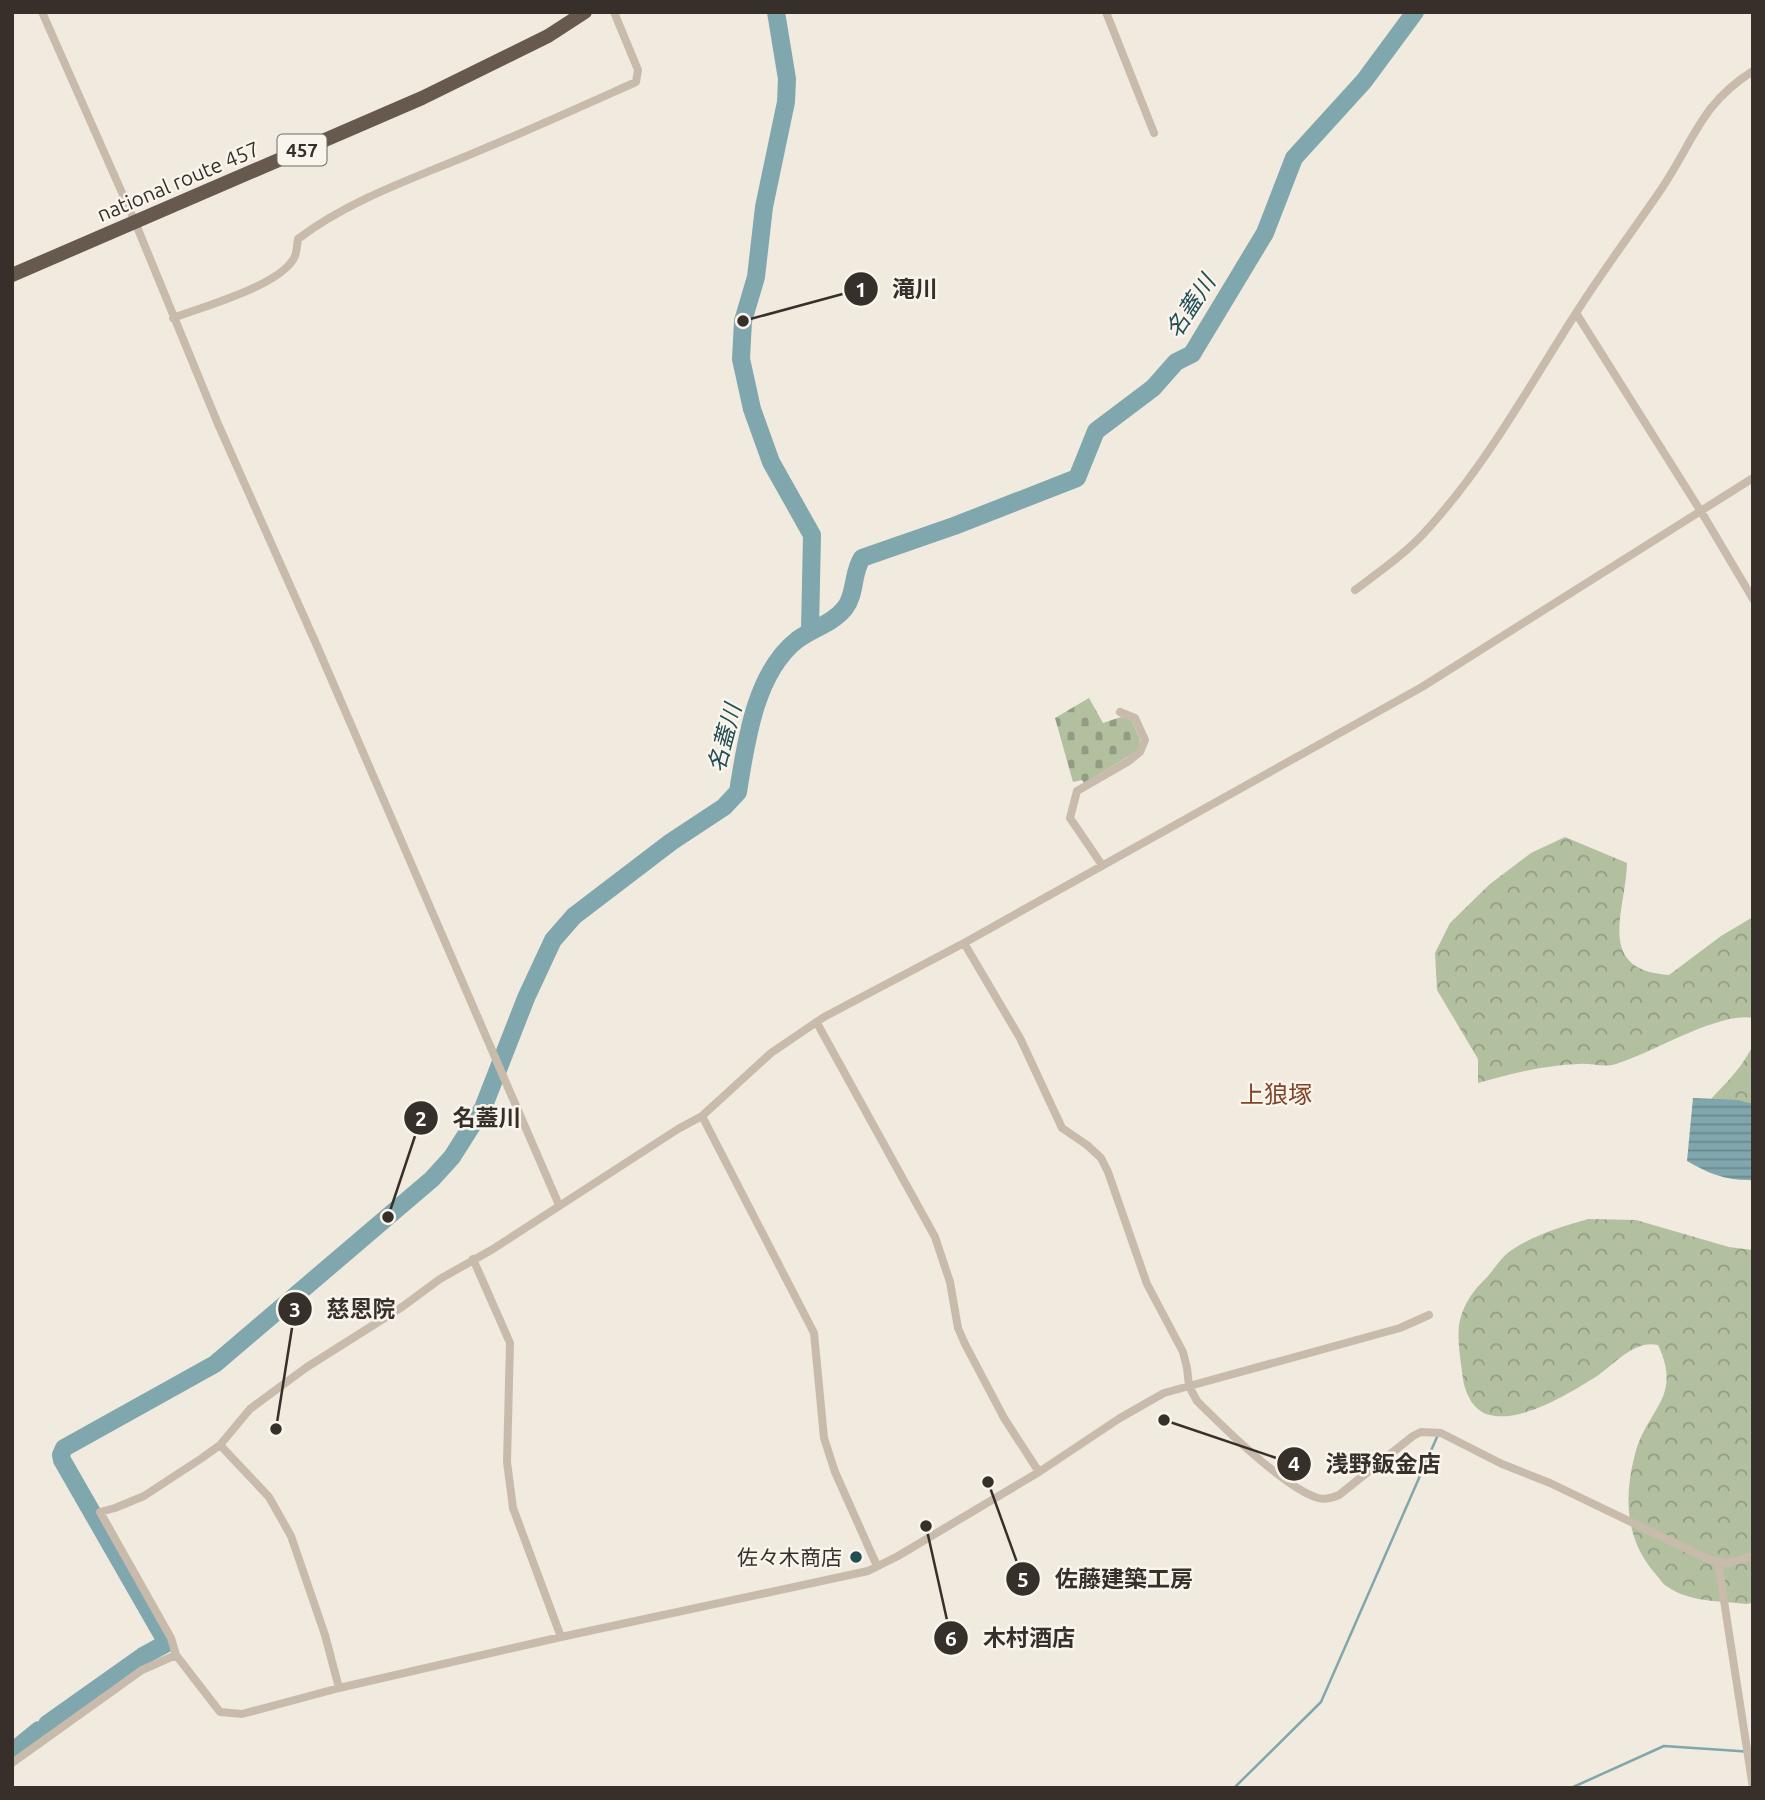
<svg xmlns="http://www.w3.org/2000/svg" width="1765" height="1800" viewBox="0 0 1765 1800" font-family="Ubuntu,'Noto Sans JP',sans-serif">
<defs>
<pattern id="forest-crowns" width="20" height="18" patternUnits="userSpaceOnUse" patternTransform="scale(1.75)"><rect width="20" height="18" fill="#b3c0a0"/><path d="M2 6a3 3 0 1 1 6 0M12 15a3 3 0 1 1 6 0" fill="none" stroke="#929c83"/></pattern>
<pattern id="cemetery-stones" width="16" height="16" patternUnits="userSpaceOnUse" patternTransform="scale(1.75)"><rect width="16" height="16" fill="#b3c0a0"/><path d="M2 7V4a2 2 0 0 1 4 0v3zM10 15v-3a2 2 0 0 1 4 0v3z" fill="#929c83"/></pattern>
<pattern id="water-rules" width="6" height="5" patternUnits="userSpaceOnUse" patternTransform="scale(1.75)"><rect width="6" height="5" fill="#80a7ad"/><path d="M0 2.5h6" fill="none" stroke="#6a888d"/></pattern>
</defs>
<rect width="100%" height="100%" fill="#f1eadf"/>
<path fill="url(#forest-crowns)" d="M1565,837L1627,863C1626,911 1594,970 1669,975L1721,936L1753,917V1018C1720,1011 1652,1053 1616,1064C1604,1068 1591,1063 1579,1064C1544,1065 1511,1074 1478,1083V1059L1437,990L1435,953L1450,923L1490,884L1531,853Z
M1753,1046V1181L1727,1174L1691,1148C1687,1116 1715,1097 1734,1074C1741,1066 1747,1056 1753,1046Z
M1588,1219L1636,1220L1729,1247L1753,1250V1603L1746,1604C1721,1601 1689,1602 1668,1587C1662,1584 1658,1576 1653,1571C1625,1537 1624,1496 1635,1454C1647,1408 1683,1398 1658,1345C1634,1339 1613,1366 1594,1378C1568,1394 1521,1423 1490,1415C1474,1412 1465,1393 1463,1379C1461,1361 1456,1337 1460,1320C1465,1301 1474,1290 1488,1276C1495,1268 1501,1258 1509,1252C1530,1236 1564,1226 1588,1219Z"/>
<path fill="url(#cemetery-stones)" d="M1089,698L1103,723L1121,717L1131,719L1140,739L1139,750L1084,783L1082,780L1073,782L1055,718Z"/>
<path fill="url(#water-rules)" d="M1693,1098L1738,1100L1753,1104V1180C1727,1181 1709,1174 1687,1161Z"/>
<g fill="none" stroke-linecap="round" stroke-linejoin="round">
<path stroke="#80a7ad" stroke-width="2.5" d="M1234,1788L1321,1702L1437,1437
M1571,1788L1664,1746L1753,1752"/>
<path stroke="#80a7ad" stroke-width="18" d="M776,12L787,79L786,102L764,207L756,277L743,321L741,359L752,409L771,462L812,535L810,630
M47,1724L143,1656L167,1643L62,1460L61,1455L64,1448L215,1364L432,1179L452,1157L483,1108L526,998L553,940L574,916L671,842L724,807L738,792C746,742 755,673 797,640C813,628 832,624 845,608C856,594 852,573 862,558L954,526L1077,478L1096,431L1153,388L1176,362L1192,354L1265,233L1294,158L1364,81L1415,12
M12,1752L39,1730"/>
<path stroke="#c9bbac" stroke-width="8" d="M42,12L135,222L218,424L317,646L559,1205
M1106,12L1154,133
M1576,313L1705,518L1753,599
M173,318C202,307 283,285 295,256C297,251 297,244 298,239C348,201 411,179 469,155C525,132 580,107 636,82L638,70L614,12
M1355,590C1379,572 1405,554 1425,532C1485,467 1528,388 1576,313C1602,272 1632,232 1660,191C1693,143 1700,104 1753,71
M1102,865L1070,818L1077,791L1129,761L1140,752L1145,740L1135,718L1120,712
M964,943L1020,1038L1062,1128L1087,1145L1101,1158L1108,1172L1147,1284L1183,1352L1187,1368L1189,1386L1197,1401C1222,1426 1286,1489 1318,1498C1325,1500 1332,1498 1339,1495L1413,1436L1421,1432L1441,1433L1502,1464L1550,1483L1710,1560L1728,1563L1753,1556
M817,1023L935,1237L950,1282L958,1328L965,1344L1004,1418L1039,1472
M702,1116L814,1333L824,1438L835,1472L877,1566
M473,1259L510,1343L507,1462L513,1508L561,1637
M1429,1315L1400,1328L1164,1393L1120,1418L1039,1472L898,1556L868,1571L561,1637L339,1688L242,1714L220,1712L176,1655L171,1638L100,1512L115,1508L144,1496L202,1458L220,1445L250,1409L307,1367L402,1307L440,1279L493,1249L678,1129L702,1116L771,1053L824,1017L964,943L1422,687L1753,478
M220,1445L269,1497L291,1536L325,1635L339,1688
M1718,1562L1753,1788
M12,1763L142,1670L176,1655"/>
<path stroke="#68594f" stroke-width="14" d="M12,275L422,98L548,36L585,12"/>
</g>
<circle fill="#224f56" stroke="#f9f4ec" stroke-width="2.5" cx="856" cy="1557" r="7"/>
<g text-anchor="middle" dominant-baseline="central" stroke-width="5" stroke-linejoin="round" paint-order="stroke">
<rect fill="#f9f4ec" stroke="#716a64" stroke-width="2" x="277.5" y="134.5" width="49" height="31" rx="5"/>
<g font-size="19" font-weight="bold" fill="#372f2a">
<text x="302" y="150">457</text>
</g>
<g font-size="21" fill="#372f2a" stroke="#f9f4ec">
<text transform="translate(178 181) rotate(-23)">national route 457</text>
</g>
<g font-size="21" fill="#372f2a" stroke="#f9f4ec" text-anchor="end">
<text x="842" y="1557">佐々木商店</text>
</g>
<g font-size="23" font-style="italic" fill="#224f56" stroke="#f9f4ec">
<text transform="translate(1190 306) rotate(-57)">名蓋川</text>
<text transform="translate(724 738) rotate(-75)">名蓋川</text>
</g>
<g font-size="24" fill="#814528" stroke="#f9f4ec">
<text x="1276" y="1094">上狼塚</text>
</g>
</g>
<path fill="none" stroke="#372f2a" stroke-width="2.5" d="M743 321L861 289M388 1217L421 1118M276 1429L295 1309M1164 1420L1294 1464M988 1482L1023 1579M926 1526L951 1638"/>
<g fill="#372f2a" stroke="#f9f4ec" stroke-width="2.5">
<circle cx="743" cy="321" r="7"/>
<circle cx="388" cy="1217" r="7"/>
<circle cx="276" cy="1429" r="7"/>
<circle cx="1164" cy="1420" r="7"/>
<circle cx="988" cy="1482" r="7"/>
<circle cx="926" cy="1526" r="7"/>
<circle cx="861" cy="289" r="18"/>
<circle cx="421" cy="1118" r="18"/>
<circle cx="295" cy="1309" r="18"/>
<circle cx="1294" cy="1464" r="18"/>
<circle cx="1023" cy="1579" r="18"/>
<circle cx="951" cy="1638" r="18"/>
</g>
<g font-size="21" text-anchor="middle" font-weight="bold" fill="#fff">
<text x="861" y="297">1</text>
<text x="421" y="1126">2</text>
<text x="295" y="1317">3</text>
<text x="1294" y="1471">4</text>
<text x="1023" y="1587">5</text>
<text x="951" y="1646">6</text>
</g>
<g font-size="23" text-anchor="middle" font-weight="bold" fill="#372f2a" stroke="#f9f4ec" stroke-width="5" stroke-linejoin="round" paint-order="stroke">
<text x="915" y="297">滝川</text>
<text x="487" y="1126">名蓋川</text>
<text x="361" y="1317">慈恩院</text>
<text x="1383" y="1472">浅野鈑金店</text>
<text x="1124" y="1587">佐藤建築工房</text>
<text x="1029" y="1646">木村酒店</text>
</g>
<rect width="1765" height="1800" fill="none" stroke="#372f2a" stroke-width="28"/>
</svg>
